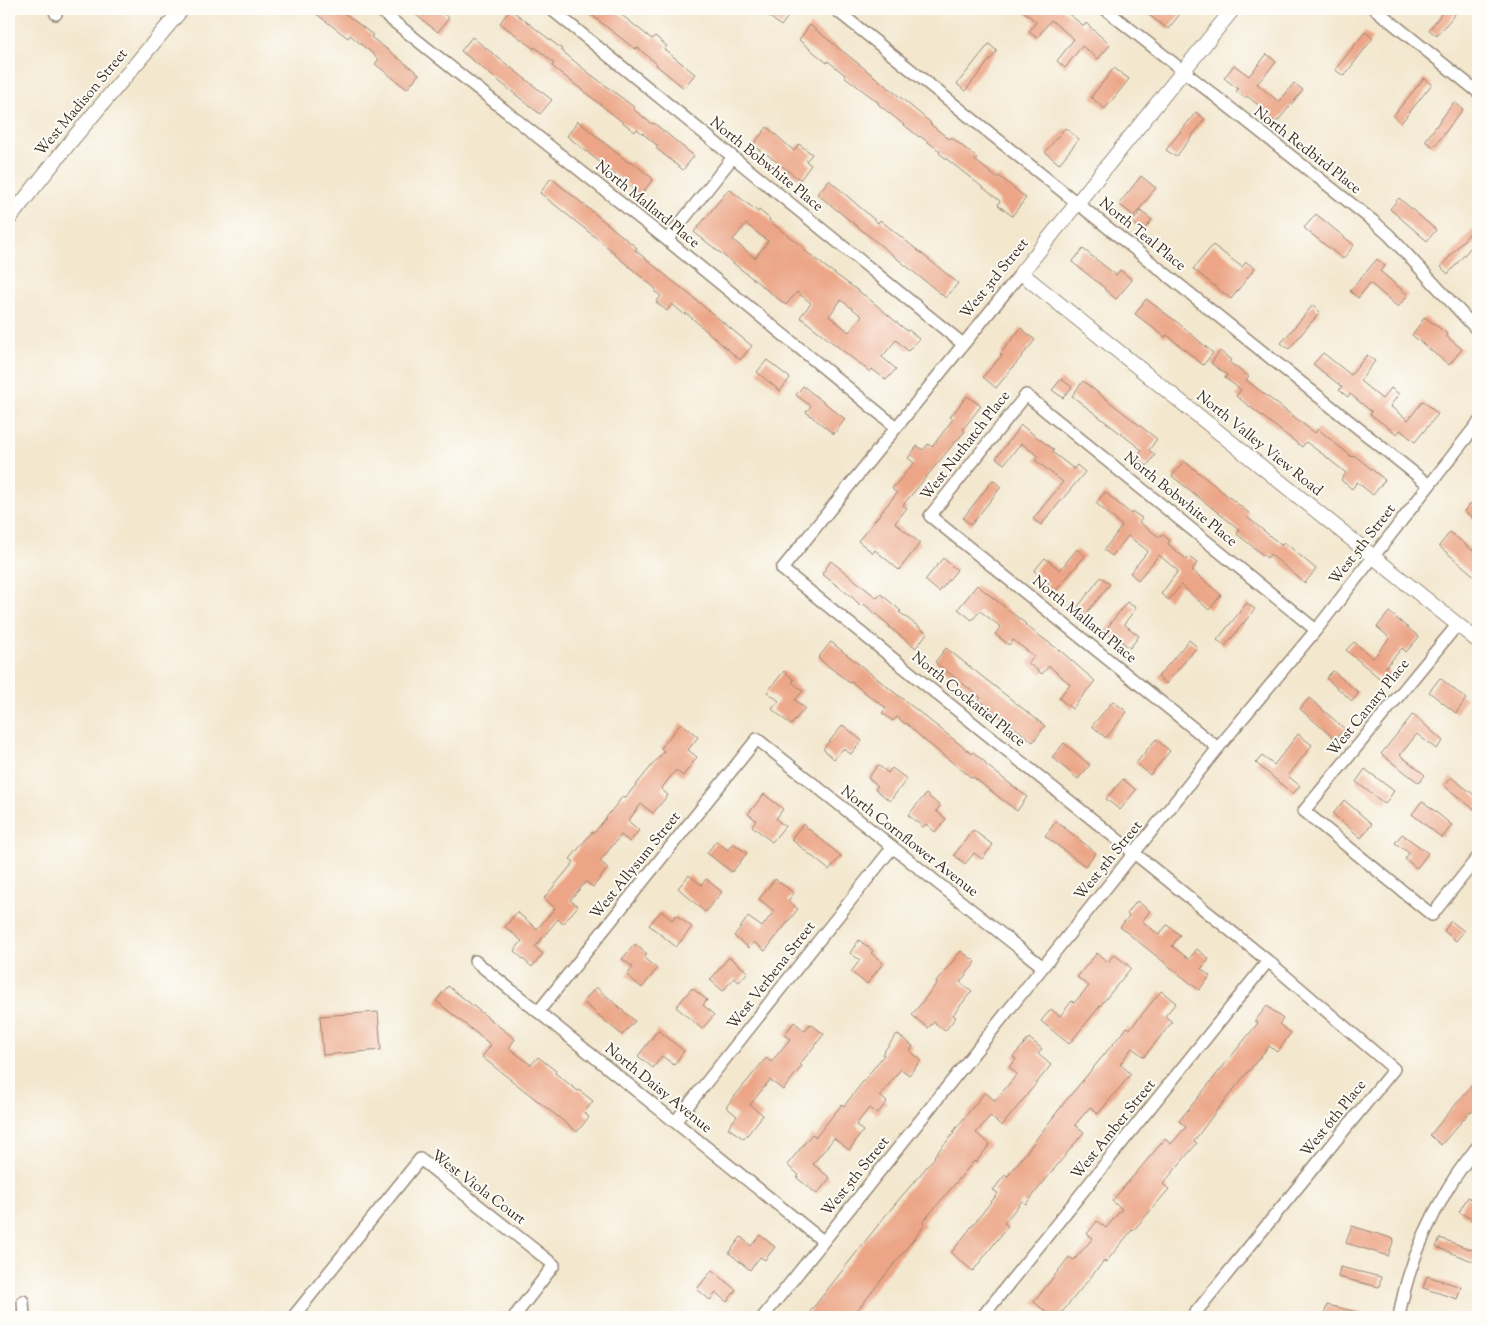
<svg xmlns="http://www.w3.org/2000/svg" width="1487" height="1326" viewBox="0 0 1487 1326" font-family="'Sorts Mill Goudy',serif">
<rect width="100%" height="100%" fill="#fdfcf7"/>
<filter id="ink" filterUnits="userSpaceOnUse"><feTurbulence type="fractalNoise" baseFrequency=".02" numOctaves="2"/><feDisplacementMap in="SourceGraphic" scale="10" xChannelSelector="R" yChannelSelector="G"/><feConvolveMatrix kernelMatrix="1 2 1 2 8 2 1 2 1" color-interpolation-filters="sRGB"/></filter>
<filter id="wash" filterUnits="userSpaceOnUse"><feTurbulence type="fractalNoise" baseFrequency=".0096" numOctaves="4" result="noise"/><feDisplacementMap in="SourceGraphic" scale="20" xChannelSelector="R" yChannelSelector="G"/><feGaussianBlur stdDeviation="1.12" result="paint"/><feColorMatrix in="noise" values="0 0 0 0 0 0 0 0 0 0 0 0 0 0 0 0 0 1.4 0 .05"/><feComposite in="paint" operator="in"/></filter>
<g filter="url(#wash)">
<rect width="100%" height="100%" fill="#f3e7ce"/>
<g id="blocks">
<path fill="#eca586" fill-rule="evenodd" d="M310,9H339L373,35L371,37L419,74L407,89L375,64L379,59L350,35L348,38Z
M408,9H437L449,18L438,32Z
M510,9L562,49L561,50L585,70L634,107L633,109L652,124L654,123L694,156L683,170L656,148L658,146L637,129L635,132L552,66L554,63L535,47L534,49L500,23Z
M584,9H614L652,39L655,36L667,46L664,49L695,74L684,88L656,65L657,64L637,47L635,49Z
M760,9H794L781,26Z
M1021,9H1062L1084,26L1086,23L1110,45L1098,59L1082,46L1065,68L1057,61L1074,39L1051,20L1037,38L1029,32L1036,22Z
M1141,9H1184L1168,29Z
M1445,9H1459L1437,36L1429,30Z
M810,25L905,101L931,123L930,124L949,139L951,137L977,158L975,160L997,178L999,176L1026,198L1012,216L998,205L1000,201L939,153L940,151L920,136L919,137L878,104L879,103L844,76L845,75L828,61L827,63L799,40Z
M1365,32L1373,38L1344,76L1335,70Z
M472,37L552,100L540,114L461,51Z
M989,44L997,51L965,91L957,84Z
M1267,54L1276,62L1257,84L1279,102L1294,83L1303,90L1276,123L1268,116L1270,114L1247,96L1245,98L1236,91L1238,89L1224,78L1234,65L1249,76Z
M1114,68L1129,79L1105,109L1091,97Z
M1424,78L1432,84L1401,123L1393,116Z
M1454,102L1463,109L1434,147L1425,141Z
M1196,112L1205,119L1176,157L1166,150Z
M578,121L629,163L631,161L653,179L641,195L567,136Z
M767,127L794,151L799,144L812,154L806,161L811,165L800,180L764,152L763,153L753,145Z
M1065,128L1079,139L1059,164L1045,152Z
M1141,176L1156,188L1134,216L1119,204Z
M551,178L637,248L635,250L752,346L740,360L686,313L685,315L672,304L667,311L656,302L661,296L654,291L656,289L614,254L615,253L540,193Z
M829,180L878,223L880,220L958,283L946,298L817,194Z
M729,189L758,212L759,210L770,219L769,221L804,248L803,249L823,265L868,298L907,331L909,330L919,339L908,351L896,340L882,357L896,369L886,380L872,369L870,372L800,317L811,303L797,292L786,305L694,232ZM746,224L768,241L755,258L733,240ZM841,300L862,316L849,332L829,316Z
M1399,198L1436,230L1427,241L1390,209Z
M1141,211L1152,220L1143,231L1132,222Z
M1316,214L1354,245L1343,259L1304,228Z
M1478,223V239L1448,274L1441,267Z
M1213,245L1242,267L1246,262L1255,268L1231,299L1193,269Z
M1083,249L1116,275L1120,270L1132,280L1116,299L1104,289L1105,288L1072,262Z
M1377,259L1385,266L1380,271L1408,295L1398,307L1370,283L1358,298L1350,291Z
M1146,299L1177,322L1213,353L1203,365L1167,335L1165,337L1135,314Z
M1313,305L1320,312L1289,349L1281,343Z
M1425,317L1447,334L1446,336L1462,349L1449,365L1412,335Z
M1021,328L1035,340L996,388L983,377L1002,355L1000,354Z
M1220,351L1231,360L1229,362L1249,377L1246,380L1315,433L1318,429L1352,457L1354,455L1385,480L1373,495L1357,482L1352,489L1341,480L1346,473L1325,456L1306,442L1302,447L1236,396L1241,390L1225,378L1227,375L1211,363Z
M1323,353L1351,375L1367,355L1375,361L1360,381L1382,399L1391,388L1399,394L1390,406L1408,420L1423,401L1438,414L1415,442L1400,430L1397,434L1370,414L1372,412L1350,394L1348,397L1339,390L1342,387L1313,364Z
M767,360L790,378L780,391L757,372Z
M1061,379L1072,387L1063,398L1052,390Z
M1083,381L1157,439L1149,450L1155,455L1147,466L1136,457L1142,450L1072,396Z
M803,386L845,419L834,434L806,412L811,406L796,395Z
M967,396L981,406L963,429L965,431L956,442H955L903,505L907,508L895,523L920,543L899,570L875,550L873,553L858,541L897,493L892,489L914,463L908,458L917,446L923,450L928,444L932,447L953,419L950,417Z
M1021,425L1054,450L1052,452L1074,469L1077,465L1085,472L1041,525L1033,519L1063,482L1035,460L1038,456L1021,443L1004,464L996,458Z
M1184,461L1249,513L1246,516L1281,545L1284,542L1316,569L1305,583L1270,554L1267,558L1237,534L1240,530L1172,476Z
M993,480L1001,487L971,525L963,518Z
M1105,492L1131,514L1133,512L1142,518L1139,522L1159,537L1162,534L1170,541L1168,544L1187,560L1189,557L1197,563L1192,570L1221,595L1209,610L1181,585L1169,600L1161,594L1178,571L1159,555L1138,580L1130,573L1148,551L1128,536L1112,556L1104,550L1122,526L1096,503Z
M1471,503L1478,509V522L1464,511Z
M1450,532L1478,555V579L1439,546Z
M1077,549L1085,556L1054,593L1046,586L1049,583L1034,571L1045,558L1060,570Z
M943,558L957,570L939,592L925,580Z
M831,561L877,598L881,594L901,611L899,612L927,633L916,648L889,627L890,626L864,604L862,607L852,597L822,574Z
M1101,577L1110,584L1085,615L1076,609Z
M977,585L1026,624L1025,625L1063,653L1095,681L1072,709L1059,698L1070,684L1049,666L1042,674L1028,663L1034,656L1013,640L1009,645L995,634L1001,627L980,611L972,620L958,609Z
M1127,602L1136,608L1124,624L1139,636L1130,648L1114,636L1112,638L1104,632Z
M1247,603L1255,609L1225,646L1217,640Z
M1389,612L1419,637L1406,652L1402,648L1385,668L1391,674L1384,682L1346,650L1354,642L1373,658L1390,638L1377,627Z
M1189,640L1197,647L1166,684L1158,677Z
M831,642L972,754L973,752L986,763L985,764L1027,797L1017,811L973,777L972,778L924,740L906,723L905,724L897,717L893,721L882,713L886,708L851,682L850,683L818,658Z
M946,648L1045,726L1033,742L979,700L981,698L935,662Z
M784,671L794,680L792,682L803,691L795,700L805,708L791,725L772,709L779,701L767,692Z
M1333,671L1359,693L1352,701L1326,678Z
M1440,678L1466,699L1456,713L1429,692Z
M1309,698L1345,729L1335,739L1300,709Z
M1113,701L1127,712L1106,738L1092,726Z
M1413,714L1443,741L1436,749L1417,734L1400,755L1425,775L1419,783L1381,754Z
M681,723L698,737L688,750L697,757L683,776L676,770L661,789L668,795L653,813L641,804L628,821L639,830L630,842L621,835L600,861L608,868L593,887L586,882L570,900L578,906L563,924L558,919L535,947L543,954L532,967L514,951L522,941L505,927L517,912L537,929L555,908L544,898L574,862L570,859L592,832L594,833L623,796L625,798L664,751L661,748Z
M843,725L862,741L851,754L843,749L834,759L823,749Z
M1298,734L1312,745L1288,776L1300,786L1293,794L1256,763L1262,756L1274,765Z
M1156,739L1170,751L1150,775L1136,763Z
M1064,743L1090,765L1078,779L1052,757Z
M878,765L888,773L892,768L907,779L890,801L875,789L878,786L868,778Z
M1365,769L1394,791L1385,804L1356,782Z
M1451,777L1478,798V812L1444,786Z
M1123,779L1136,790L1120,810L1106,799Z
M764,794L783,809L776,819L785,826L772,842L752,826L756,820L748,814Z
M926,794L940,806L936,811L946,819L935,832L926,824L923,827L908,815Z
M1344,800L1372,824L1361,838L1333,814Z
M1422,801L1452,825L1442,838L1412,814Z
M1056,821L1096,853L1085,866L1045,836Z
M803,824L841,856L829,870L791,839Z
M973,830L993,845L982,859L974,853L965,864L954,855Z
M1402,834L1428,853L1417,868L1405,859L1409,853L1395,843Z
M716,841L728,850L733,843L747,853L732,872L707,853Z
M689,875L701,885L706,879L722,892L705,912L678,888Z
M775,879L794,893L788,901L798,909L765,951L754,942L749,948L734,936L748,917L762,927L774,911L759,899Z
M1137,901L1150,911L1142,921L1159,935L1167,925L1180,935L1172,946L1189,959L1197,949L1209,959L1201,969L1210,976L1199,990L1120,927L1129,916L1127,914Z
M661,911L672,920L676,915L692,927L676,947L649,925Z
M1451,921L1464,931L1456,941L1444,931Z
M859,940L873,951L871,953L883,963L867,984L851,972L860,960L850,953Z
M635,944L647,954L644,958L657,969L642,988L627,975L633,967L622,959Z
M961,951L976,962L960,982L972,991L953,1015L956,1017L945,1031L934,1022L928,1028L912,1015L937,983L936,982Z
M1097,953L1108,962L1114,954L1131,968L1069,1044L1041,1021L1051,1009L1060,1016L1072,1001L1074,1003L1089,986L1077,977Z
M729,957L748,972L739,982L734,978L723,991L710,980Z
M448,986L515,1039L509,1048L531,1065L538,1057L556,1071L555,1073L578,1091L579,1090L593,1101L584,1113L589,1117L577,1132L482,1057L491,1045L436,1001Z
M596,987L635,1021L622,1035L583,1002Z
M692,988L707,1000L703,1005L714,1015L702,1029L676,1007Z
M1161,991L1176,1003L1165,1016L1172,1022L1144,1057L1132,1048L1120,1064L1131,1074L1098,1114L1090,1107L1075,1125L1084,1132L1026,1204L1022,1201L1004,1223L1008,1226L973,1271L951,1253L998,1193L993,1190L1005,1175L1008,1176L1064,1103L1127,1027L1130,1029Z
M1267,1006L1283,1019L1279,1024L1291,1033L1277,1052L1269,1046L1217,1110L1194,1141L1197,1143L1163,1184L1169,1189L1133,1231L1132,1230L1106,1262L1104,1261L1058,1317H1052L1034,1302L1069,1257L1074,1260L1093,1238L1087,1234L1097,1221L1106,1228L1122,1209L1112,1201L1165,1139L1171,1144L1186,1127L1179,1121L1258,1023L1255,1021Z
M378,1012L381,1050L323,1055L320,1016Z
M794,1022L805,1031L810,1024L824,1034L800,1064L802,1066L783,1090L770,1080L750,1105L763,1115L744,1139L728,1128L737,1116L726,1107L766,1058L771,1062L790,1039L784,1035Z
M658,1030L684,1051L674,1065L662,1056L653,1068L638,1056Z
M897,1034L913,1046L910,1051L921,1060L909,1075L901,1069L880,1096L887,1102L877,1114L869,1108L856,1125L863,1131L849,1150L834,1138L813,1164L830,1178L817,1194L797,1178L799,1175L787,1165L812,1134L816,1137L842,1104L844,1106L884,1055L882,1054Z
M1029,1038L1042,1049L1038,1054L1051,1065L1002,1126L990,1116L976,1133L990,1144L976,1162L974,1161L923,1222L925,1225L856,1312L854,1310L849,1317H806L885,1216L935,1157L934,1156L954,1133L953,1132L985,1092L995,1101L1017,1074L1009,1067L1016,1059L1013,1057Z
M1478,1078V1105L1471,1113L1470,1112L1441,1145L1430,1135Z
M1468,1197L1478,1203V1223L1459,1212Z
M1352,1226L1394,1239L1388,1256L1346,1243Z
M760,1235L775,1247L765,1260L760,1257L750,1270L729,1253L741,1237L751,1246Z
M1440,1238L1478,1252L1475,1262L1436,1247Z
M1340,1267L1381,1277L1379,1287L1338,1277Z
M712,1270L736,1290L727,1302L716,1293L710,1300L697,1289Z
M1427,1276L1461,1287L1457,1299L1423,1288Z
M1327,1305L1362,1313V1317H1334L1324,1315Z"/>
</g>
</g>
<g filter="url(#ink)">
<use href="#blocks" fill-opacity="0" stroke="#978876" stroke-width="1"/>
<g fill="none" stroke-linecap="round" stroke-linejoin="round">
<g stroke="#978876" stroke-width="14">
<path id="minor" d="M54,9L56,14
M378,9L667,240L896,427
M551,9L963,344
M835,9L1429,485
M1105,9L1373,221L1389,235L1478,331
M1375,9L1478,92
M667,240L733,157
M1021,273L782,569L1268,961L1394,1069L1192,1317
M1458,624L1304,811L1432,915L1478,857
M1218,748L930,516L1026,395L1316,630
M475,961L823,1241
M538,1012L757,739L1043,967
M675,1122L892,848
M23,1301L24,1317
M293,1317L420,1159L554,1265L514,1317
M763,1317L1218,748L1316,630L1478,423
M982,1317L1268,961
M1399,1317C1406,1274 1425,1228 1447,1190C1456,1174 1467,1160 1478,1146"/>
</g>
<g stroke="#978876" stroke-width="16">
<path id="tertiary" d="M1233,9L1021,273L1478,641
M9,219L71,141L182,9"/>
</g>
<use href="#minor" stroke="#fff" stroke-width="11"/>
<use href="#tertiary" stroke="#fff" stroke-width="14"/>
</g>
</g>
<g text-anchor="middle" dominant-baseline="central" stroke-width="4" stroke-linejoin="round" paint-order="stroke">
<g font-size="15" fill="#3b2a1e" stroke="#fdfcf7">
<text transform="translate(82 103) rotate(-50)">West Madison Street</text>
<text transform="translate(1307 151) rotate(38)">North Redbird Place</text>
<text transform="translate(766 165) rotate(39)">North Bobwhite Place</text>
<text transform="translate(647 205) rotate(39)">North Mallard Place</text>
<text transform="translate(1142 235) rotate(39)">North Teal Place</text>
<text transform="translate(995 279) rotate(-51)">West 3rd Street</text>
<text transform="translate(1259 444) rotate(39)">North Valley View Road</text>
<text transform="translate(966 446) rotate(-52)">West Nuthatch Place</text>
<text transform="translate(1180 500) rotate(39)">North Bobwhite Place</text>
<text transform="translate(1363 545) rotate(-52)">West 5th Street</text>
<text transform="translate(1084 620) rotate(39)">North Mallard Place</text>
<text transform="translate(968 700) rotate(39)">North Cockatiel Place</text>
<text transform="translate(1369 708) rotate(-51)">West Canary Place</text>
<text transform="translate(909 842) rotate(38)">North Cornflower Avenue</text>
<text transform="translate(1109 861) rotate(-51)">West 5th Street</text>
<text transform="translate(636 866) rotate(-51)">West Allysum Street</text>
<text transform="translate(772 976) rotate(-52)">West Verbena Street</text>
<text transform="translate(658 1089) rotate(39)">North Daisy Avenue</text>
<text transform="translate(1334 1119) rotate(-51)">West 6th Place</text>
<text transform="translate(1114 1130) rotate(-51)">West Amber Street</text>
<text transform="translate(856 1177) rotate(-51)">West 5th Street</text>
<text transform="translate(478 1188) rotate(37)">West Viola Court</text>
</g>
</g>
<rect width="1487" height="1326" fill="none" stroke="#fdfcf7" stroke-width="30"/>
</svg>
